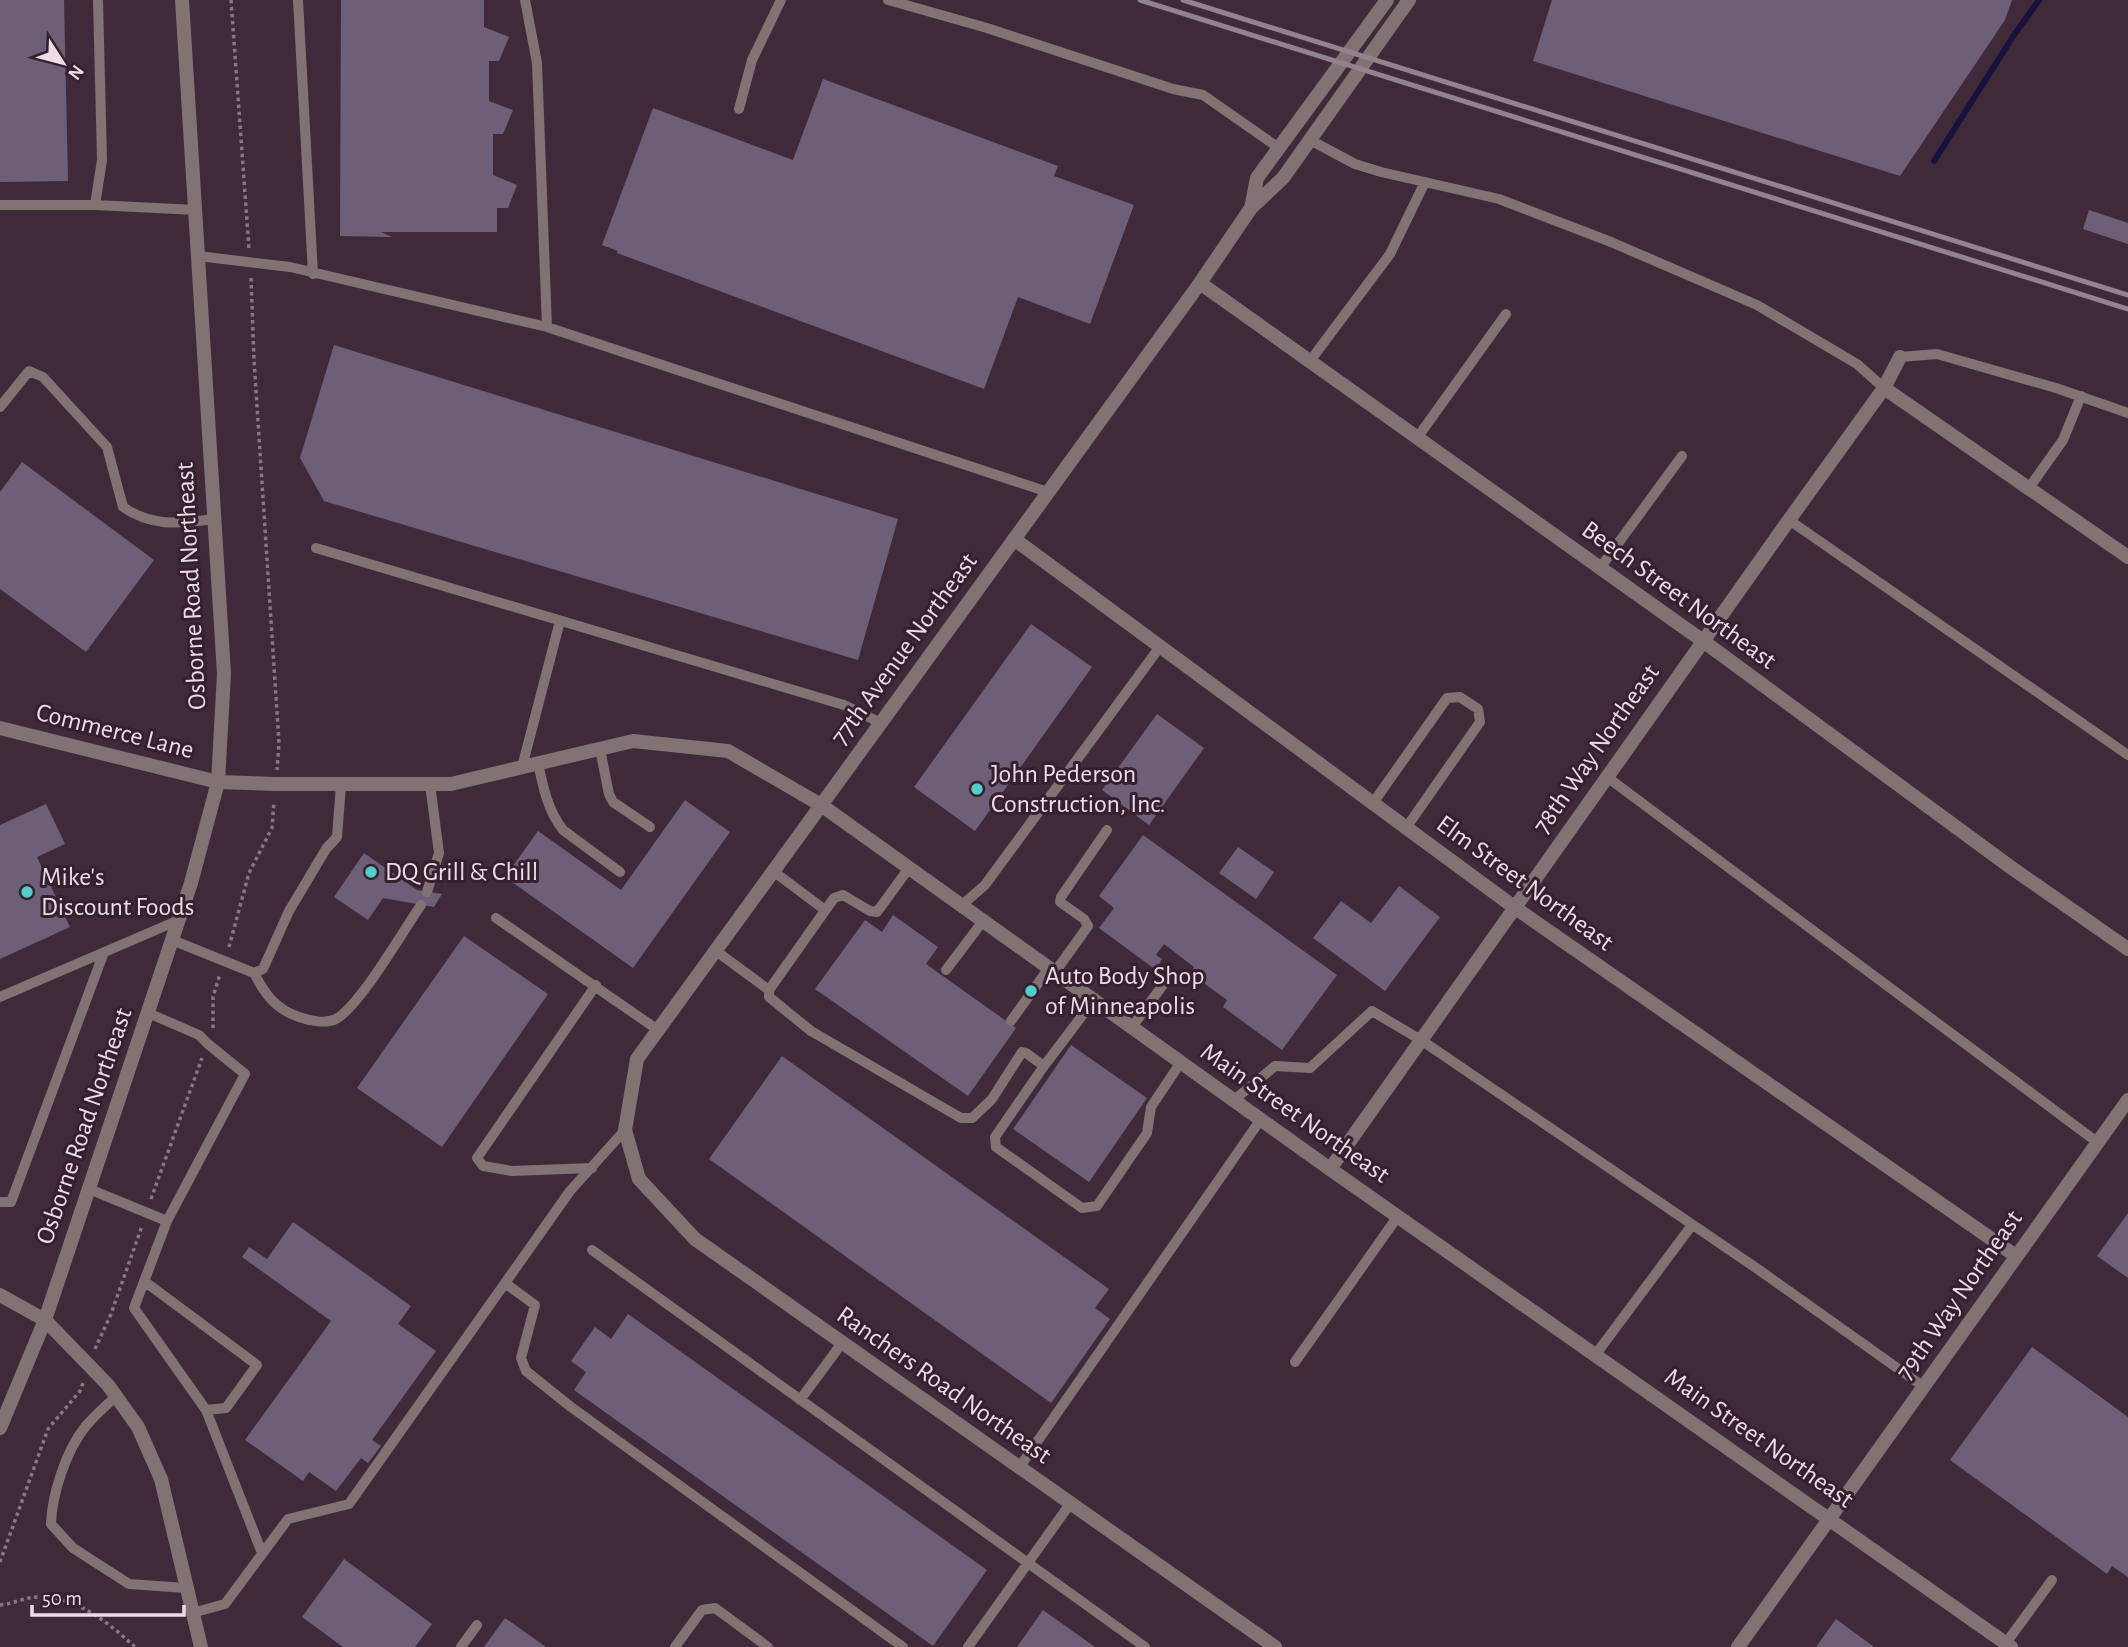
<svg xmlns="http://www.w3.org/2000/svg" width="2128" height="1647" viewBox="0 0 2128 1647" font-family="'Alegreya Sans',sans-serif">
<rect width="100%" height="100%" fill="#402a39"/>
<g fill="none" stroke-linecap="round" stroke-linejoin="round">
<path stroke="#16123d" stroke-width="6" d="M1934,161L2014,35L2039,0"/>
</g>
<path fill="#6d5f78" d="M0,0H64L68,181L0,182Z
M341,0H484V27L509,37L499,61H489V101L513,110L503,134H493V175L517,185L508,208H497V232H381L392,237L340,236Z
M1552,0H2012L2005,20L1900,176L1533,61Z
M823,79L1058,166L1054,176L1134,205L1090,324L1018,297L984,389L617,253L618,251L602,245L653,108L793,160Z
M2089,210L2128,223V244L2083,229Z
M334,345L898,519L858,660L324,501L300,458Z
M22,462L154,560L86,652L0,589V492Z
M1031,624L1092,667L975,831L914,787Z
M1157,714L1204,748L1149,825L1102,790Z
M685,800L730,832L633,968L505,877L538,831L621,890Z
M46,804L65,844L37,857L70,927L0,959V825Z
M1143,835L1337,975L1282,1050L1223,1007L1227,1000L1190,973L1194,967L1164,944L1156,955L1162,959L1156,970L1099,928L1114,908L1099,896Z
M1238,847L1274,872L1256,899L1219,873Z
M364,853L417,890L442,894L434,907L383,898L368,920L334,897Z
M1399,886L1440,917L1385,991L1313,938L1341,901L1371,923Z
M893,915L938,947L926,964L1016,1028L968,1096L815,989L865,920L882,932Z
M464,936L548,994L442,1147L357,1088Z
M1071,1045L1147,1098L1089,1182L1013,1129Z
M782,1056L1109,1289L1095,1308L1110,1319L1051,1403L709,1159Z
M2128,1213V1278L2097,1256Z
M293,1222L411,1306L398,1324L436,1351L372,1440L381,1446L368,1463L361,1458L336,1491L309,1472L303,1481L245,1440L331,1321L242,1257L249,1247L267,1259Z
M628,1314L987,1570L933,1646L574,1390L586,1372L571,1361L595,1327L611,1339Z
M2032,1347L2128,1417V1577L2112,1566L2107,1574L1950,1460Z
M344,1559L432,1624L415,1647H343L302,1617Z
M1043,1610L1095,1647H1017Z
M505,1618L546,1647H484Z
M1836,1619L1874,1647H1816Z"/>
<g fill="none" stroke-linecap="round" stroke-linejoin="round">
<path stroke="#897683" stroke-width="3.5" stroke-dasharray="3.5 3.5" stroke-linecap="butt" d="M231,0L249,249
M251,278L254,360L279,743L277,770
M229,947L249,873L272,828L274,802
M213,1028V997L220,974
M151,1199L202,1058
M95,1349L111,1314L142,1226
M0,1562L48,1429L80,1391L83,1383
M0,1605C13,1604 25,1597 38,1597C76,1596 109,1623 135,1647"/>
<path stroke="#817274" stroke-width="10" d="M298,0L313,274
M525,0L537,63L547,327
M888,0L987,28L1173,89L1203,95L1279,148
M739,109L752,60L781,0
M1310,140L1355,164L1381,172L1499,199L1611,242L1757,305L1857,364L1884,388
M0,205H95L196,210
M95,205L102,160L98,0
M198,256L290,267L547,327L1048,492
M1900,357L1937,354L2056,388L2128,413
M1310,361L1390,254L1425,182
M0,407L29,371L43,377L107,447L123,507C153,528 181,523 215,519
M1417,438L1506,314
M2029,488L2063,440L2081,396
M1789,520L2128,755
M316,548L844,705L881,723
M1600,568L1682,456
M600,749L609,794L613,802L650,827
M538,763C543,787 548,811 563,830L620,872
M522,767L560,621
M1607,777L2097,1142
M1373,803L1447,698L1460,697L1478,709L1480,722L1406,828
M909,868L877,912L870,911L843,895L834,898L769,990V997L811,1031L961,1118H972L992,1099L1022,1052L1026,1053L1044,1066L1094,1000
M773,871L825,910
M427,892L439,853L430,784
M962,905L985,885L1159,648
M496,918L658,1030
M172,940L254,973L263,969L289,911L326,849L337,837L341,785
M716,951L769,990
M946,970L983,921
M1055,972L1088,926L1084,919L1060,902L1061,897L1107,830
M254,973C265,994 275,1009 299,1017C310,1021 326,1024 336,1019C360,1006 403,931 421,905
M0,997L179,920
M148,1013L199,1035L208,1044L245,1074L167,1221L134,1308L206,1410L262,1553
M1011,1021L1049,968
M1132,1027L1171,974
M1044,1066L995,1137L996,1147L1082,1208L1097,1206L1147,1133L1151,1107L1181,1062
M1234,1100L1275,1066L1310,1068L1372,1011L1421,1040L1762,1272L1924,1387
M592,1168L512,1171L483,1166L477,1158L596,985
M89,1189L167,1221
M0,1202H11L104,952
M592,1250L1145,1647
M144,1281L257,1365L226,1408L206,1410
M505,1283L535,1305L521,1358L526,1371L571,1407L903,1647
M1596,1354L1692,1225
M1295,1362L1398,1216
M116,1396C106,1406 94,1416 85,1427C66,1451 52,1494 51,1524L73,1548L129,1584L186,1588
M800,1400L842,1343
M1019,1468L1261,1119
M192,1613L225,1604L288,1519L349,1504L570,1191L625,1130
M2006,1643L2052,1580
M461,1647L477,1625
M675,1647L702,1610L715,1608L768,1647
M968,1647L1070,1504"/>
<path stroke="#817274" stroke-width="14" d="M1251,208L1257,178L1387,0
M1200,283L1703,641L2009,866L2128,949
M1884,388L2128,557
M1014,539L1514,907L2016,1256
M1330,1169L1789,520L1884,388L1900,357
M1275,1647L695,1239L639,1179L625,1130L637,1059L1200,283L1251,208L1283,178L1409,0
M1738,1647L2128,1100"/>
<path stroke="#817274" stroke-width="14" d="M0,728L218,782L275,784H451L633,741L728,751L821,805L1330,1169L2011,1647
M0,1295L45,1320L108,1385L138,1427L161,1479L201,1647
M0,1428L45,1320L191,883L218,782L224,674L182,0"/>
<path stroke="#94828e" stroke-width="5" d="M1140,0L2128,309
M1183,0L2128,295"/>
</g>
<g fill="#52cdcd" stroke="#35202f" stroke-width="2.5">
<circle cx="977" cy="789" r="7"/>
<circle cx="371" cy="872" r="7"/>
<circle cx="27" cy="892" r="7"/>
<circle cx="1031" cy="991" r="7"/>
</g>
<g text-anchor="middle" dominant-baseline="central" stroke-width="6" stroke-linejoin="round" paint-order="stroke">
<g font-size="26" fill="#ebdce5" stroke="#35202f">
<text transform="translate(191 586) rotate(-93)">Osborne Road Northeast</text>
<text transform="translate(1679 595) rotate(36)">Beech Street Northeast</text>
<text transform="translate(904 649) rotate(-54)">77th Avenue Northeast</text>
<text transform="translate(115 731) rotate(14)">Commerce Lane</text>
<text transform="translate(1596 749) rotate(-55)">78th Way Northeast</text>
<text transform="translate(1525 883) rotate(36)">Elm Street Northeast</text>
<text transform="translate(1295 1113) rotate(35)">Main Street Northeast</text>
<text transform="translate(84 1126) rotate(-71)">Osborne Road Northeast</text>
<text transform="translate(1959 1295) rotate(-55)">79th Way Northeast</text>
<text transform="translate(944 1385) rotate(35)">Ranchers Road Northeast</text>
<text transform="translate(1759 1438) rotate(35)">Main Street Northeast</text>
</g>
<g font-size="26" fill="#ebdce5" stroke="#35202f" text-anchor="start">
<text x="991" y="774">John Pederson<tspan x="991" dy="30">Construction, Inc.</tspan></text>
<text x="385" y="872">DQ Grill &amp; Chill</text>
<text x="41" y="877">Mike's<tspan x="41" dy="30">Discount Foods</tspan></text>
<text x="1045" y="976">Auto Body Shop<tspan x="1045" dy="30">of Minneapolis</tspan></text>
</g>
</g>
<g transform="translate(63 63) rotate(126)" stroke="#35202f" stroke-width="5" paint-order="stroke">
<path d="M0-5L12 26L0 18L-12 26Z" fill="#ebdce5"/>
<text y="-10" font-size="19" font-weight="bold" text-anchor="middle" fill="#ebdce5">N</text>
</g>
<path d="M32 1605v10h152v-10" fill="none" stroke="#ebdce5" stroke-width="3.5"/>
<text x="42" y="1605" font-size="21" fill="#ebdce5" stroke="#35202f" stroke-width="5" paint-order="stroke">50 m</text>
</svg>
